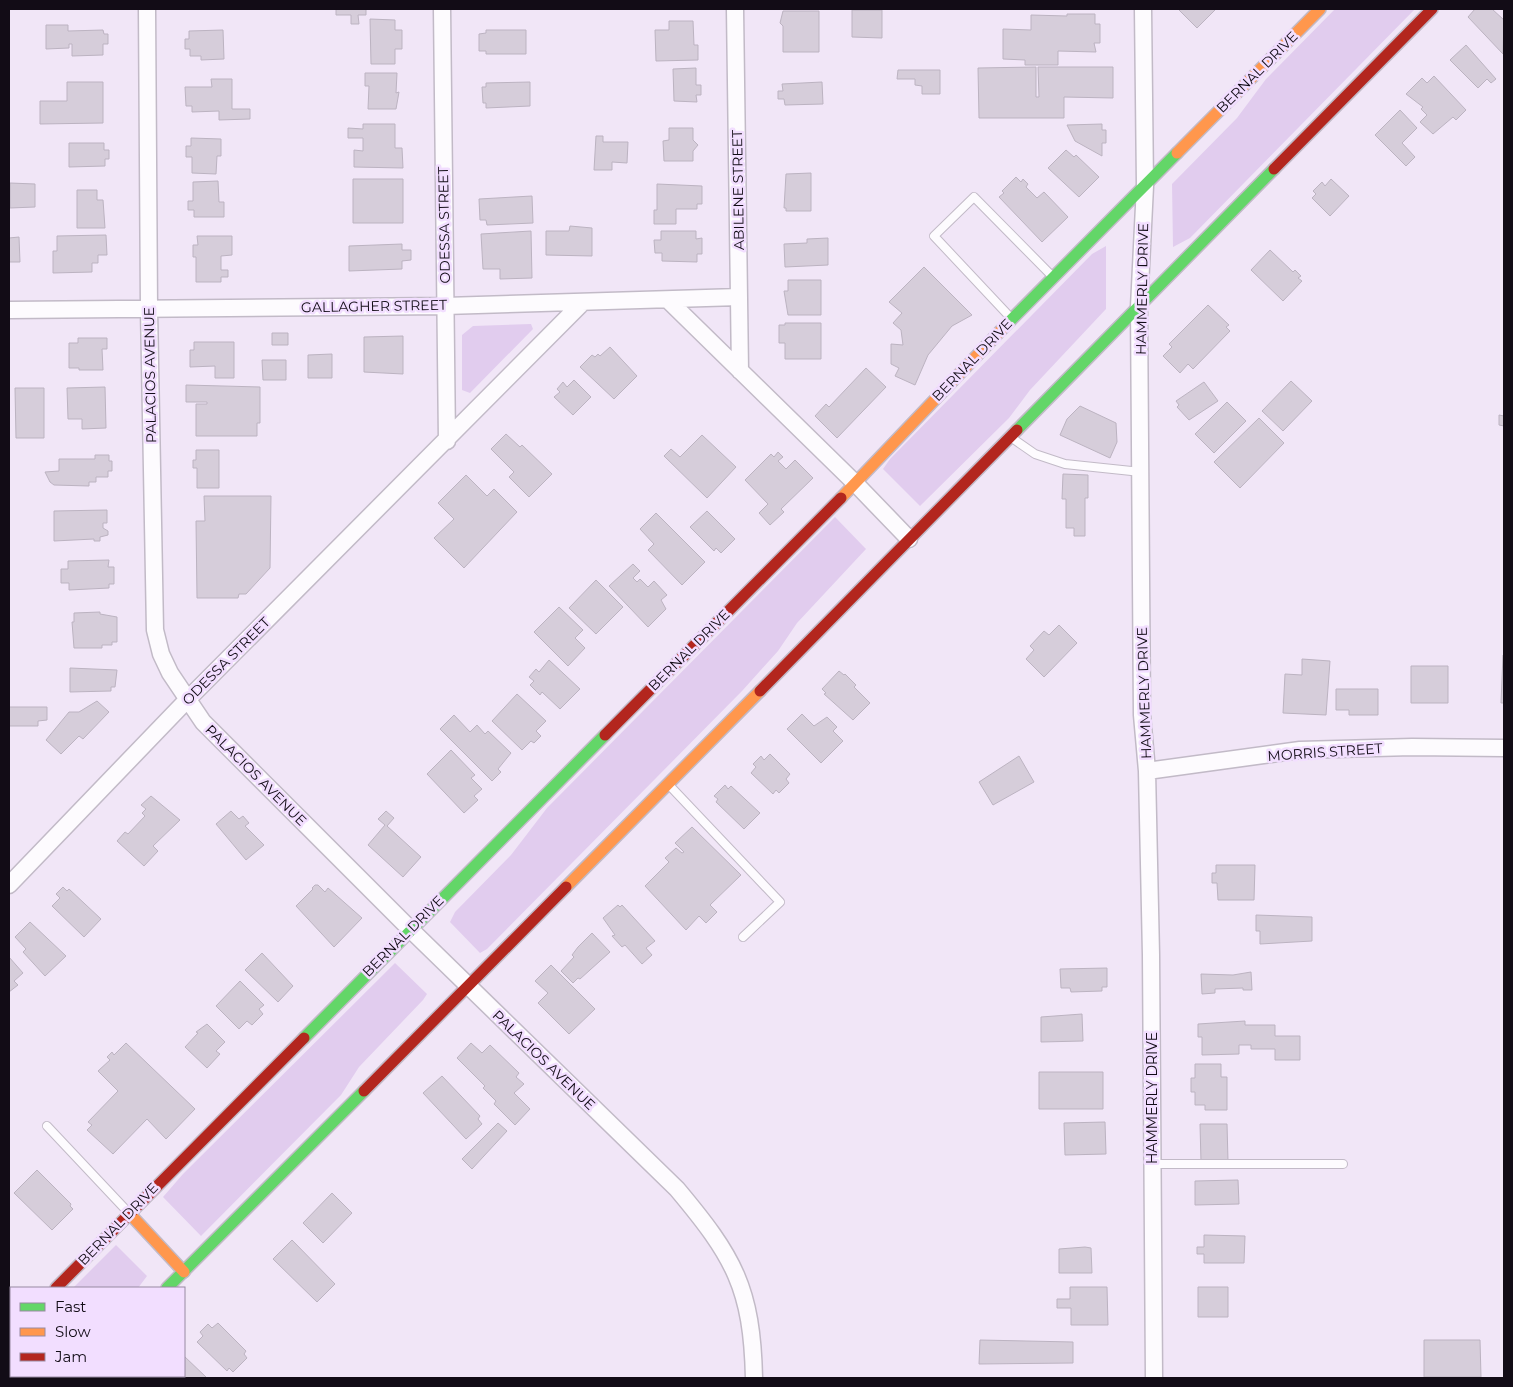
<svg xmlns="http://www.w3.org/2000/svg" width="1513" height="1387" viewBox="0 0 1513 1387" font-family="Montserrat,sans-serif">
<rect width="100%" height="100%" fill="#f1e6f7"/>
<path fill="#e1ccee" d="M1335,9H1415L1190,238L1173,247L1172,184L1237,118L1266,79Z
M1106,246V309L1030,390L1009,418L920,506L883,469L890,459L1092,254Z
M531,324L533,329L470,393L462,390V335L473,326Z
M835,517L866,549L797,623L778,651L742,691L487,949L480,953L450,922L455,912L511,855L547,808Z
M395,963L427,994L423,1000L359,1067L341,1095L201,1236L163,1197L183,1174Z
M116,1245L147,1276L138,1288H73Z
M11,1351V1376H60L58,1378H9V1354Z"/>
<path fill="#d6cdda" stroke="#bcb3c1" d="M336,9H366V15H358L359,24H351V15H336Z
M1178,9H1216L1197,28Z
M1475,9H1492L1504,20L1503,54L1468,17Z
M852,10H882V38L852,37Z
M783,11H819V52H783V26L780,23Z
M1067,14H1095V24H1100V43H1094L1096,52L1058,51V65H1025V60L1003,59V29L1031,30V15L1067,16Z
M370,19L395,20V30H402V49H395V64H371Z
M669,21H693L694,45H698V60L656,61L655,30H669Z
M46,25H68V31L103,30L104,34H108V44H103V55L72,56V44H69V48L46,49Z
M223,30L224,59L201,60V56H190V49H185V39H189V31Z
M486,30H526V54H486V51H479V34L486,33Z
M1466,45L1496,79L1491,83L1487,79L1478,88L1450,60Z
M1036,67V97H1039L1038,67H1113V98L1064,97V118H979L978,68Z
M696,68V85H701V95H696L697,102L674,101L673,69Z
M898,70H940V94H922V86L915,85V79H897Z
M365,73H397L396,93L399,92L396,109H368L369,86H365Z
M1434,76L1466,110L1456,120L1453,117L1433,134L1420,122L1427,115L1421,109L1423,107L1406,94L1422,78L1427,83Z
M211,79H232V109H250V119L219,120V111L192,112V106H186L185,87H212Z
M67,82H103V123L40,124V101H67Z
M530,82V106L486,108V103H483L482,87H486V83Z
M822,82L823,104L785,105L784,99H778V91H783L782,84Z
M1400,110L1417,128L1402,143L1415,157L1406,166L1375,135Z
M363,124H395V148H402L403,168L354,167V150L363,151V138H348V128L363,129Z
M1102,124V130H1106V143H1102V156L1075,141L1067,125Z
M669,128H693V140L698,145L693,151V161H664L663,141L669,140Z
M596,136H603V142H628L627,163L612,162V170H594Z
M191,138L221,139V156H217L216,174L192,173V157H186V146H191Z
M69,143H104V150H109V159H105V166L69,167Z
M1066,150L1074,157L1076,155L1099,177L1079,197L1048,168Z
M811,173V211H786V208H784L786,174Z
M1016,177L1021,182L1023,179L1028,184L1026,187L1037,198L1044,192L1068,217L1042,242L999,197L1004,193L1002,191Z
M353,179H403V223H353Z
M1331,179L1349,196L1330,216L1312,198L1316,194L1313,191L1322,182L1325,186Z
M218,181L219,202H224V217H194V210H188V201H193V182Z
M10,183L35,184V207L10,208Z
M657,184L702,186V204H697V209H676V224H654V210H657Z
M77,190H97V200H103L105,228H77Z
M532,196L533,223L487,225L486,220H480L479,199Z
M570,226L592,228V256L546,255V231H569Z
M531,231L532,278L500,279V269H483L481,234Z
M661,231H696V239L702,238V254H697V262L662,261V253H655L654,240H661Z
M106,235L107,255H98V263H92V272L53,273V251H57V236Z
M197,236H232V255L221,256V270H228V277H221V282H196V257H193V245H198Z
M19,237L20,262H9V238Z
M828,238V265L785,267L784,244L807,243V239Z
M402,244V250H411V260L402,261V269L349,271V246Z
M1270,250L1293,272L1295,270L1301,276L1298,278L1302,281L1283,301L1251,270Z
M924,267L972,315L952,326L928,355L915,385L895,376L899,368L891,364V344L903,345L901,330L893,323L902,313L889,302Z
M788,280H821V315H788L784,291H788Z
M1208,305L1229,325L1226,327L1230,331L1193,369L1188,364L1180,373L1163,356L1172,347L1169,344Z
M785,323H821V359H785V343H779V325H785Z
M272,333H288V345H272Z
M403,336V374L364,372V337Z
M78,338H107V349H102L103,370H79V368H69V343H78Z
M194,342H234V378H215V366L190,367V350H194Z
M610,347L637,376L614,399L580,367L592,355L595,357L598,354L600,356Z
M332,354V378H308V355Z
M262,360H286V380H263Z
M866,368L886,387L837,438L815,416L826,404L829,407Z
M574,380L591,397L573,415L554,397L560,392L557,389L563,382L567,387Z
M1291,381L1312,401L1283,431L1262,411Z
M1204,382L1218,401L1189,420L1177,407L1179,405L1176,401Z
M186,385L260,387V423H257V436H196V404H207V402H186Z
M105,387L106,428L82,429V419H68L67,388Z
M15,388H44V438H16Z
M1227,402L1246,421L1214,453L1195,434Z
M1080,406L1116,423L1117,442L1110,458L1060,435L1067,419Z
M1499,415L1504,416V426L1499,425Z
M1259,418L1284,443L1240,488L1214,462Z
M506,434L520,447L522,445L552,474L529,497L509,477L514,472L491,449Z
M702,435L736,467L707,498L664,456L671,449L680,457Z
M196,450H219V488H197V468H193V460H196Z
M778,452L783,457L778,461L786,469L795,460L813,478L781,509L784,512L770,525L759,513L768,504L745,480L771,454L774,457Z
M95,455H109V461H112V471H108V477H96V482H89V486L54,485L50,482L45,472L59,471V459H95Z
M1063,474L1088,475V498H1085V536H1074V528H1066V499H1062Z
M466,475L487,496L494,489L517,512L464,568L434,538L454,519L438,503Z
M204,496H271L270,568L246,594H239L238,598H197L196,521H205Z
M107,510V523H103V528L108,531V535L100,537V541H94V539L54,541V511Z
M707,511L735,539L721,553L716,548L714,551L690,527Z
M656,513L705,562L682,585L648,550L654,544L640,529Z
M109,560L108,567H114V584H109V588L69,590V583H61V569H68V561Z
M633,564L640,571L633,578L637,582L640,579L648,587L654,581L667,595L661,600L666,609L648,627L609,586Z
M596,580L623,607L596,634L569,608Z
M559,607L583,630L575,638L585,648L568,666L534,632Z
M100,612V614L117,617V642H112V645H102V648H74L72,622H74V613Z
M1059,625L1077,643L1044,677L1026,659L1034,650L1030,646L1044,631L1049,635Z
M1503,655H1504V703H1501Z
M1302,659L1330,661L1326,715L1283,713L1285,674L1302,675Z
M549,660L580,689L560,709L542,692L540,695L530,685L534,681L529,677L536,669L539,672Z
M1411,666H1448V703H1411Z
M70,668L117,670L115,687H111V691L70,692Z
M839,671L844,675L845,674L856,685L854,687L870,703L853,720L824,694L826,693L822,689Z
M1336,689H1378V715H1349V710H1336Z
M517,694L546,721L536,731L541,736L534,743L531,741L522,750L492,721Z
M97,701L109,712L83,739L79,736L61,754L46,740L69,712H79Z
M9,707H47V720L38,721V726H9Z
M802,714L814,726L827,717L837,727L833,731L843,741L821,763L787,729Z
M454,715L470,732L477,725L485,734L488,731L511,753L498,769L501,772L492,781L440,729Z
M451,750L475,775L471,778L482,789L474,796L478,800L464,813L427,774Z
M770,754L790,774L786,779L789,783L779,793L776,790L773,794L751,773L756,767L753,764L761,756L764,760Z
M1019,756L1034,782L993,805L979,782Z
M725,785L728,789L731,786L760,813L744,829L716,802L718,799L714,796Z
M151,796L180,820L153,846L158,851L144,866L117,841L125,832L128,834L145,816L142,813L146,809L141,805Z
M231,811L239,819L243,816L249,823L245,826L264,845L246,860L216,824Z
M386,811L394,818L387,826L421,857L403,877L368,845L385,825L378,819Z
M692,827L741,875L710,905L717,912L706,923L699,916L686,930L645,886L669,862L665,858L676,848L682,853L684,852L675,843Z
M1216,865H1255L1254,900H1218L1217,883H1212V873H1216Z
M315,885H318L325,892L328,888L362,918L334,947L296,906L313,889L312,888Z
M63,887L67,891L69,889L101,919L84,937L52,906L60,898L56,894Z
M618,905L620,907L622,905L655,941L646,948L652,955L642,964L625,945L622,947L612,936L615,935L603,918Z
M1256,915L1312,917V941L1260,944V931H1256Z
M30,922L66,956L45,976L23,952L26,949L15,937Z
M592,933L610,952L580,979L578,978L573,983L561,971L574,957L572,955L578,947Z
M262,953L293,986L278,1002L245,970Z
M9,957L23,973L14,981L18,985L9,992Z
M551,965L595,1009L569,1034L538,1003L548,993L535,981Z
M1107,968V987H1102V991L1071,992L1070,988H1061L1060,969Z
M1251,972L1252,990H1243V988L1215,989V993L1202,994L1201,974L1233,975Z
M240,981L264,1005L259,1009L263,1014L252,1025L247,1021L239,1029L216,1006Z
M1082,1014L1083,1041L1041,1042V1017Z
M1245,1021V1025H1275V1036H1300V1060H1275V1049H1251V1045H1239V1054L1202,1055V1037H1198V1024Z
M207,1024L225,1042L216,1051L220,1054L207,1068L185,1047L198,1033L196,1032Z
M126,1043L195,1109L166,1139L147,1119L113,1154L87,1130L92,1125L88,1122L118,1091L98,1071L110,1060L107,1057L112,1052L114,1055Z
M471,1043L482,1053L490,1045L519,1073L516,1077L524,1084L514,1093L530,1109L515,1125L494,1104L496,1101L483,1088L485,1086L457,1058Z
M1195,1064H1221V1077H1227V1110H1205V1105H1195V1092H1191V1078H1195Z
M1039,1072H1103V1109H1039Z
M442,1076L480,1116L478,1119L482,1124L466,1139L423,1093Z
M1105,1122L1106,1154L1065,1155L1064,1123Z
M498,1123L507,1131L472,1169L462,1159Z
M1200,1124H1227L1228,1161L1201,1162Z
M37,1170L71,1204L70,1206L73,1209L52,1230L14,1193Z
M1238,1180L1239,1204L1195,1205V1181Z
M332,1193L352,1213L323,1243L303,1223Z
M1204,1235L1245,1236L1244,1263H1204V1254H1197V1247H1204Z
M292,1240L335,1284L317,1302L273,1259Z
M1085,1247L1091,1248L1092,1273H1059V1249Z
M1070,1287H1107L1108,1325H1071V1308H1057V1299H1070Z
M1198,1287H1228V1317H1198Z
M218,1323L246,1351L244,1354L247,1358L233,1372L229,1368L227,1371L197,1342L203,1336L200,1332L208,1324L212,1328Z
M980,1340L1073,1342V1363L979,1364Z
M1424,1340H1480L1481,1377H1424Z
M184,1356L207,1378H163L161,1376H184Z"/>
<g fill="none" stroke-linecap="round" stroke-linejoin="round">
<g stroke="#c2bac7" stroke-width="10">
<path id="lane" d="M1011,318L934,236L974,197L1053,277
M1012,438L1035,454L1065,464L1141,472
M669,785L780,902L743,937
M47,1126L127,1211
M1152,1164H1343"/>
</g>
<g stroke="#c2bac7" stroke-width="19">
<path id="street" d="M147,9L149,309L155,630L161,654L170,673L203,722L410,929L677,1189C734,1257 752,1288 754,1378
M442,9L447,441
M735,9L740,371
M1143,9L1145,186L1139,307L1142,715L1147,771L1151,955L1154,1378
M668,300L855,483L909,539
M9,310L445,306L739,297
M1147,771L1300,750L1412,747L1504,748
M9,885L187,700L582,303"/>
</g>
<g stroke="#c2bac7" stroke-width="14">
<path id="fast" d="M1006,325L1177,153
M1017,430L1274,169
M304,1038L605,735
M167,1288L364,1091
M9,1337L11,1334
M78,1378L80,1376"/>
</g>
<g stroke="#c2bac7" stroke-width="14">
<path id="slow" d="M1177,153L1320,9
M841,498L1006,325
M566,887L760,691
M129,1213L184,1272"/>
</g>
<g stroke="#c2bac7" stroke-width="14">
<path id="jam" d="M1274,169L1432,9
M760,691L1017,430
M605,735L841,498
M364,1091L566,887
M56,1288L304,1038"/>
</g>
<use href="#lane" stroke="#fdfbfe" stroke-width="8"/>
<use href="#street" stroke="#fdfbfe" stroke-width="16"/>
<use href="#fast" stroke="#63d668" stroke-width="11"/>
<use href="#slow" stroke="#ff974d" stroke-width="11"/>
<use href="#jam" stroke="#b3261e" stroke-width="11"/>
</g>
<g text-anchor="middle" dominant-baseline="central" stroke-width="5" stroke-linejoin="round" paint-order="stroke">
<g font-size="14" fill="#120c16" stroke="#f2deff">
<text transform="translate(1257 72) rotate(-45)">BERNAL DRIVE</text>
<text transform="translate(738 190) rotate(-91)">ABILENE STREET</text>
<text transform="translate(444 225) rotate(-91)">ODESSA STREET</text>
<text transform="translate(1142 289) rotate(-89)">HAMMERLY DRIVE</text>
<text transform="translate(374 306) rotate(-1)">GALLAGHER STREET</text>
<text transform="translate(972 360) rotate(-46)">BERNAL DRIVE</text>
<text transform="translate(150 375) rotate(-91)">PALACIOS AVENUE</text>
<text transform="translate(689 650) rotate(-45)">BERNAL DRIVE</text>
<text transform="translate(226 661) rotate(-45)">ODESSA STREET</text>
<text transform="translate(1144 693) rotate(-92)">HAMMERLY DRIVE</text>
<text transform="translate(1325 752) rotate(-4)">MORRIS STREET</text>
<text transform="translate(256 775) rotate(45)">PALACIOS AVENUE</text>
<text transform="translate(403 936) rotate(-45)">BERNAL DRIVE</text>
<text transform="translate(544 1060) rotate(44)">PALACIOS AVENUE</text>
<text transform="translate(1152 1098) rotate(-90)">HAMMERLY DRIVE</text>
<text transform="translate(118 1224) rotate(-46)">BERNAL DRIVE</text>
</g>
</g>
<rect width="1513" height="1387" fill="none" stroke="#120c16" stroke-width="20"/>
<rect x="10" y="1287" width="175" height="90" fill="#f2deff" stroke="#988aa2"/>
<rect x="20" y="1303" width="25" height="8" fill="#63d668" stroke="#988aa2"/>
<text x="55" y="1312" font-size="15" fill="#120c16">Fast</text>
<rect x="20" y="1328" width="25" height="8" fill="#ff974d" stroke="#988aa2"/>
<text x="55" y="1337" font-size="15" fill="#120c16">Slow</text>
<rect x="20" y="1353" width="25" height="8" fill="#b3261e" stroke="#988aa2"/>
<text x="55" y="1362" font-size="15" fill="#120c16">Jam</text>
</svg>
